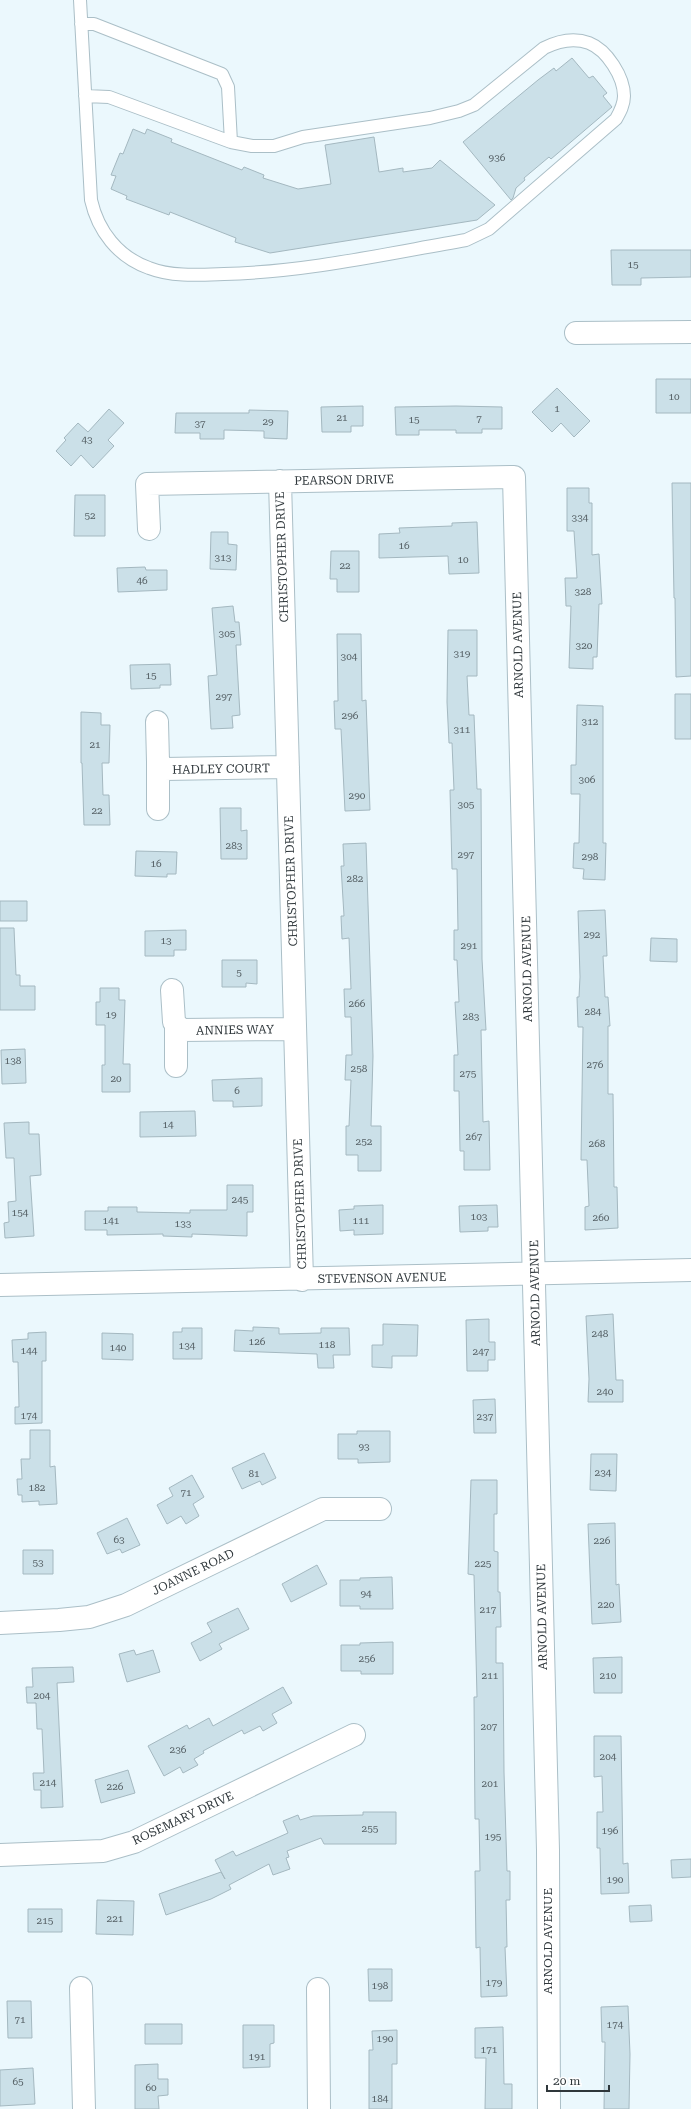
<svg xmlns="http://www.w3.org/2000/svg" width="691" height="2109" viewBox="0 0 691 2109" font-family="'Roboto Serif',serif">
<rect width="100%" height="100%" fill="#ebf8fd"/>
<path fill="#cbe0e8" stroke="#a4b8c0" d="M572,58L589,78L593,76L607,93L603,96L612,107L551,159L549,157L524,178L525,180L516,188L513,198L511,200L463,142L538,80L554,68L556,71Z
M133,129L145,134L147,129L172,139L171,142L242,170L244,167L264,175L263,178L298,189L331,184L325,145L374,137L379,172L403,168V172L432,168L440,160L495,205L477,220L270,253L235,242L236,238L170,212L169,215L126,199L127,196L111,189L116,176L111,175L120,153L123,154Z
M611,250H691V277L641,278V285H612Z
M656,379H691V413H656Z
M557,388L590,421L574,437L561,423L552,432L532,412Z
M363,406V426H351V432H322L321,407Z
M456,406L502,407V429H482V433H456V430H419V435H396L395,407Z
M109,409L124,423L108,440L114,446L93,468L81,455L71,466L56,451L66,440L64,438L78,423L88,432Z
M249,410L288,411L287,439L264,438V431L224,430V439H200V433H175L176,413H249Z
M672,483H691V676L676,677L675,598H674Z
M567,488H589V503H592V555L599,554L602,604H599L597,657H593V669L569,668L571,606H566L565,578H577L574,531H567Z
M75,495H105V536H74Z
M477,522L479,573L449,574L448,556L379,558V534L400,533L399,528L452,526V523Z
M211,532H228V544L237,545L236,570L210,569Z
M331,551H359V592H337V579H330Z
M145,567L146,570H167V590L118,592L117,568Z
M233,606L235,622H239L241,645H236L240,715L232,716L233,728L211,729L208,676L217,675L212,608Z
M448,630H477V676H467L469,715H474L477,789H481L482,959L486,1030H481L483,1122L489,1121L490,1170H464V1151H460L459,1091H454V1055H458L455,1002H459L457,960H454V930H458L457,869H452L450,790H454L452,743H449L447,702Z
M337,634H361L362,701L366,700L370,810L345,811L341,729H335L334,701H338Z
M170,664L171,685H160V688L131,689L130,665Z
M675,694H691V739H675Z
M577,705L603,706V843H606L605,880L583,879L584,869L573,868L574,843H579L580,794H571V765H576Z
M81,712L101,713V725H110L109,763H102L103,795H109L110,825H84L82,763H81Z
M220,808H241V831L247,830V859H221Z
M366,843L373,1056L371,1126H381V1171H358V1155H346V1126H349L351,1080H345L346,1055H352L351,1017H345L344,989H351L349,938L342,939L341,916H344L341,866H344L343,844Z
M136,851L177,852L176,874H167V877L135,876Z
M0,901H27V921H0Z
M605,910L607,956H603L605,997H608L610,1026H608V1094H613L614,1187H617L618,1228L585,1230V1207L589,1206L587,1160H581L583,1027H578L577,997H579L580,977L578,911Z
M0,928H14L16,975H20V986H35V1010H0Z
M186,930V950H174V956H145V931Z
M651,938L677,939V962L650,961Z
M222,960H257V984L246,983V987H222Z
M100,988H119V1000H125L123,1064H130V1092H102V1065H105V1025H96V1002H100Z
M25,1049L26,1083L2,1084L1,1050Z
M262,1078V1106L233,1107V1101H213L212,1080Z
M195,1111L196,1136L140,1137V1112Z
M29,1122V1134H39L41,1175L30,1176L34,1236L5,1238L4,1223L9,1222L8,1202L16,1201L14,1158H6L4,1123Z
M227,1185H253V1212H247V1236L192,1234V1237L163,1236V1234L107,1235V1230H85V1211H108V1207H137V1212L190,1213V1210H227Z
M383,1205V1234L354,1235V1230L340,1231L339,1210L354,1209V1206Z
M497,1205L498,1227H488V1231L460,1232L459,1206Z
M613,1314L616,1380H623V1402H588L589,1379L586,1316Z
M489,1319V1342H495V1360H488V1371H467L466,1320Z
M383,1324L418,1325L417,1356H392V1368L372,1367V1345H383Z
M253,1327L279,1328V1334L321,1333V1328H349L350,1355H333L334,1368H318L317,1354L234,1351L235,1330L253,1331Z
M182,1328H202V1359H173V1332H182Z
M46,1332V1361H42V1423L15,1424V1407H19L18,1362H13L12,1340L28,1339V1333Z
M102,1333L133,1334V1360L102,1359Z
M495,1399L496,1433H474L473,1400Z
M30,1430H50V1467L55,1466L57,1504L39,1505V1501L22,1502V1495H18L17,1479H22L21,1459H30Z
M357,1431H390V1462L358,1463V1459H338V1434H357Z
M264,1453L276,1478L262,1485L260,1481L242,1489L232,1468Z
M591,1454H617L616,1491L590,1490Z
M192,1475L204,1497L193,1504L199,1516L186,1524L181,1516L167,1524L157,1505L173,1496L169,1488Z
M471,1480H497V1514H494V1551L498,1552V1592H500L501,1627H496V1663H503L504,1772L507,1871H510V1900H506L507,1947H505L507,1996L481,1997L480,1947L476,1948L475,1871H480L479,1819H475L474,1697H477L474,1575L468,1574Z
M127,1518L140,1545L122,1553L120,1549L107,1554L97,1533Z
M615,1523L616,1585L619,1584L621,1622L592,1624L588,1524Z
M23,1550H53V1574H23Z
M317,1565L327,1584L291,1602L282,1584Z
M392,1577L393,1609H360V1606H340V1580H360V1578Z
M238,1608L249,1629L219,1644L222,1649L200,1661L191,1643L212,1632L207,1623Z
M393,1642V1674H361V1671H341V1645H360V1643Z
M134,1650L136,1655L153,1650L160,1672L127,1682L119,1654Z
M622,1657V1693H594L593,1658Z
M73,1667L74,1682L57,1683L63,1807L41,1808V1790H34L33,1773H44L42,1729H37L36,1703H27L26,1687H33L32,1668Z
M283,1687L292,1703L272,1714L277,1723L263,1731L260,1726L244,1734L242,1730L203,1751L204,1753L194,1759L198,1765L183,1773L180,1767L164,1776L148,1746L187,1725L189,1729L209,1718L213,1726Z
M594,1736H621L623,1864L628,1863L629,1893L601,1894L600,1848H597V1812H603L602,1776L594,1777Z
M128,1770L135,1793L101,1803L95,1780Z
M363,1812H396V1844H324L321,1838L287,1851L289,1857L286,1858L290,1869L273,1875L269,1864L229,1885L231,1889L211,1899L166,1915L159,1894L221,1872L225,1879L215,1860L233,1851L236,1856L288,1833L283,1821L298,1815L300,1820L313,1816L363,1815Z
M691,1859V1877L672,1878L671,1860Z
M97,1900L134,1901L133,1935L96,1934Z
M651,1905L652,1921L630,1922L629,1906Z
M28,1909H62V1932H28Z
M368,1969H392V2001H369Z
M7,2001H31L32,2038H8Z
M628,2006L630,2054L629,2109H604L605,2042H602L601,2007Z
M145,2024H182V2044H145Z
M243,2025H274V2043L270,2044V2067L243,2068Z
M503,2027L504,2084H512V2109H485L486,2058H475V2028Z
M397,2030V2064H392V2109H369V2050H373L372,2031Z
M158,2064V2079H168V2095L158,2096L159,2109H135V2065Z
M33,2068L35,2104L0,2106V2070Z"/>
<g fill="none" stroke-linecap="round" stroke-linejoin="round">
<g stroke="#abbfc7" stroke-width="14">
<path id="lane" d="M80,0C84,67 87,133 91,200C98,231 118,257 149,268C172,277 199,275 224,274C306,272 385,254 466,240L489,229L616,119C620,112 624,105 624,96C624,77 607,50 589,43C573,37 558,41 544,48L474,105L459,111L430,118L303,137L274,146H252L231,142L109,97L85,96
M81,24H94L222,74L228,87L231,142"/>
</g>
<g stroke="#abbfc7" stroke-width="24">
<path id="street" d="M576,333L691,332
M280,481L302,1280
M149,529L147,484L514,477L548,1850L549,2109
M157,722L158,762L164,769L288,767
M158,809V762
M172,990L174,1022L181,1030L295,1029
M176,1026V1066
M0,1285L691,1270
M0,1623L59,1620L89,1617L126,1605L323,1509H380
M0,1855L103,1851L134,1842L354,1735
M81,1988L84,2109
M318,1989L319,2109"/>
</g>
<use href="#lane" stroke="#fff" stroke-width="12"/>
<use href="#street" stroke="#fff" stroke-width="22"/>
</g>
<g text-anchor="middle" dominant-baseline="central" stroke-width="4" stroke-linejoin="round" paint-order="stroke">
<g font-size="10" fill="#566166">
<text x="497" y="157">936</text>
<text x="633" y="264">15</text>
<text x="674" y="396">10</text>
<text x="557" y="408">1</text>
<text x="342" y="417">21</text>
<text x="479" y="418">7</text>
<text x="414" y="419">15</text>
<text x="268" y="421">29</text>
<text x="200" y="423">37</text>
<text x="87" y="439">43</text>
<text x="90" y="515">52</text>
<text x="580" y="517">334</text>
<text x="404" y="545">16</text>
<text x="223" y="557">313</text>
<text x="463" y="559">10</text>
<text x="345" y="565">22</text>
<text x="142" y="580">46</text>
<text x="583" y="591">328</text>
<text x="227" y="633">305</text>
<text x="584" y="645">320</text>
<text x="462" y="653">319</text>
<text x="349" y="656">304</text>
<text x="151" y="675">15</text>
<text x="224" y="696">297</text>
<text x="350" y="715">296</text>
<text x="590" y="721">312</text>
<text x="462" y="729">311</text>
<text x="95" y="744">21</text>
<text x="587" y="779">306</text>
<text x="357" y="795">290</text>
<text x="466" y="804">305</text>
<text x="97" y="810">22</text>
<text x="234" y="845">283</text>
<text x="466" y="854">297</text>
<text x="590" y="856">298</text>
<text x="156" y="863">16</text>
<text x="355" y="878">282</text>
<text x="592" y="934">292</text>
<text x="166" y="940">13</text>
<text x="469" y="945">291</text>
<text x="239" y="972">5</text>
<text x="357" y="1003">266</text>
<text x="593" y="1011">284</text>
<text x="111" y="1014">19</text>
<text x="471" y="1016">283</text>
<text x="13" y="1060">138</text>
<text x="595" y="1064">276</text>
<text x="359" y="1068">258</text>
<text x="468" y="1073">275</text>
<text x="116" y="1078">20</text>
<text x="237" y="1090">6</text>
<text x="168" y="1124">14</text>
<text x="474" y="1136">267</text>
<text x="364" y="1141">252</text>
<text x="597" y="1143">268</text>
<text x="240" y="1199">245</text>
<text x="20" y="1212">154</text>
<text x="479" y="1216">103</text>
<text x="601" y="1217">260</text>
<text x="111" y="1220">141</text>
<text x="361" y="1220">111</text>
<text x="183" y="1223">133</text>
<text x="600" y="1333">248</text>
<text x="257" y="1341">126</text>
<text x="327" y="1344">118</text>
<text x="187" y="1345">134</text>
<text x="118" y="1347">140</text>
<text x="29" y="1350">144</text>
<text x="481" y="1351">247</text>
<text x="605" y="1391">240</text>
<text x="29" y="1415">174</text>
<text x="485" y="1416">237</text>
<text x="364" y="1446">93</text>
<text x="603" y="1472">234</text>
<text x="254" y="1473">81</text>
<text x="37" y="1487">182</text>
<text x="186" y="1492">71</text>
<text x="119" y="1539">63</text>
<text x="602" y="1540">226</text>
<text x="38" y="1562">53</text>
<text x="483" y="1563">225</text>
<text x="366" y="1593">94</text>
<text x="606" y="1604">220</text>
<text x="488" y="1609">217</text>
<text x="367" y="1658">256</text>
<text x="490" y="1675">211</text>
<text x="608" y="1675">210</text>
<text x="42" y="1695">204</text>
<text x="489" y="1726">207</text>
<text x="178" y="1749">236</text>
<text x="608" y="1756">204</text>
<text x="48" y="1782">214</text>
<text x="490" y="1783">201</text>
<text x="115" y="1786">226</text>
<text x="370" y="1828">255</text>
<text x="610" y="1830">196</text>
<text x="493" y="1836">195</text>
<text x="615" y="1879">190</text>
<text x="115" y="1918">221</text>
<text x="45" y="1920">215</text>
<text x="494" y="1982">179</text>
<text x="380" y="1985">198</text>
<text x="20" y="2019">71</text>
<text x="615" y="2024">174</text>
<text x="385" y="2038">190</text>
<text x="489" y="2049">171</text>
<text x="257" y="2056">191</text>
<text x="18" y="2081">65</text>
<text x="151" y="2087">60</text>
<text x="380" y="2098">184</text>
</g>
<g font-size="12" fill="#2f373b" stroke="#fff">
<text transform="translate(344 480) rotate(-1)">PEARSON DRIVE</text>
<text transform="translate(282 557) rotate(-92)">CHRISTOPHER DRIVE</text>
<text transform="translate(518 645) rotate(-91)">ARNOLD AVENUE</text>
<text transform="translate(221 769) rotate(-1)">HADLEY COURT</text>
<text transform="translate(291 881) rotate(-92)">CHRISTOPHER DRIVE</text>
<text transform="translate(527 969) rotate(-91)">ARNOLD AVENUE</text>
<text transform="translate(235 1030) rotate(-1)">ANNIES WAY</text>
<text transform="translate(300 1204) rotate(-92)">CHRISTOPHER DRIVE</text>
<text transform="translate(382 1278) rotate(-1)">STEVENSON AVENUE</text>
<text transform="translate(535 1293) rotate(-91)">ARNOLD AVENUE</text>
<text transform="translate(193 1572) rotate(-26)">JOANNE ROAD</text>
<text transform="translate(542 1617) rotate(-91)">ARNOLD AVENUE</text>
<text transform="translate(183 1818) rotate(-25)">ROSEMARY DRIVE</text>
<text transform="translate(548 1941) rotate(-90)">ARNOLD AVENUE</text>
</g>
</g>
<path d="M547 2085v6h62v-6" fill="none" stroke="#2f373b" stroke-width="2"/>
<text x="553" y="2085" font-size="12" fill="#2f373b" stroke="#ffffff" stroke-width="3" paint-order="stroke">20 m</text>
</svg>
